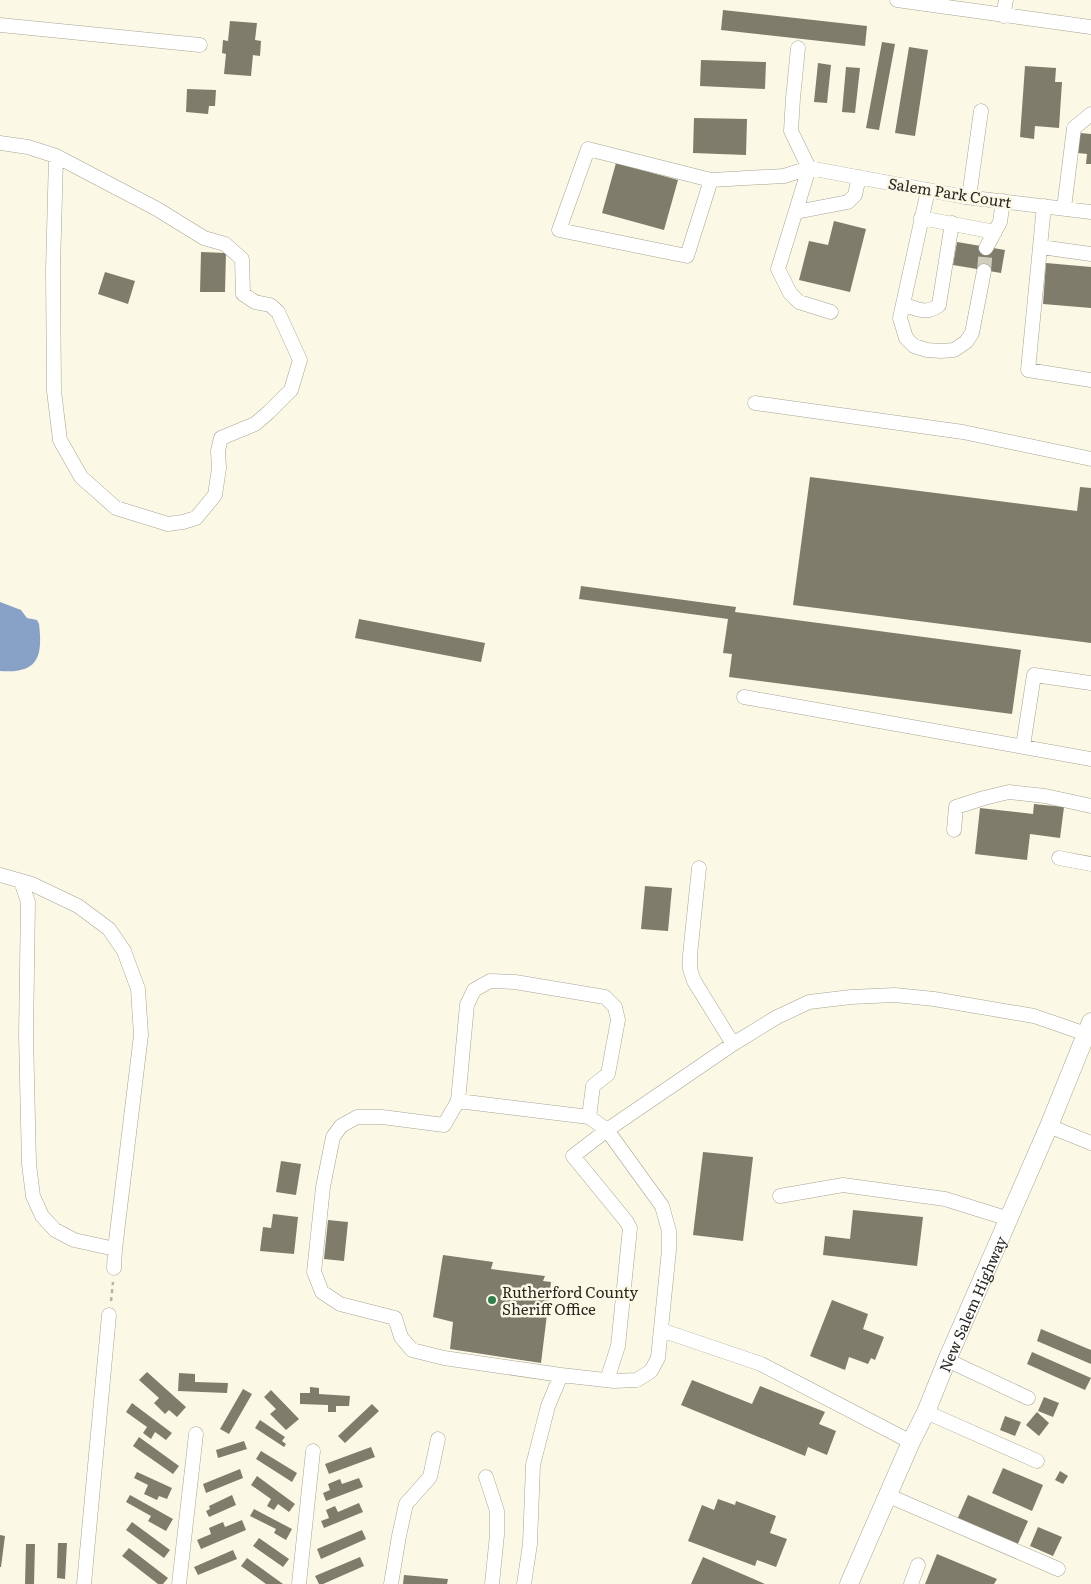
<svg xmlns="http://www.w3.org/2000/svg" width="1091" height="1584" viewBox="0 0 1091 1584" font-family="Literata,serif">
<rect width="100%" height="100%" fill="#fbf8e6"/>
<path fill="#87a1c7" d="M0,602L21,610L27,618L37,620L39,624C43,657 38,674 0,671Z"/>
<path fill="#7f7c6c" d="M723,10L867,26L865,46L721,30Z
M230,21L257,23L255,40L261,41L260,56L253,55L251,76L224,74L226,54L222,53L223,40L228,41Z
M882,42L895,44L879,130L866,128Z
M909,47L928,50L915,136L895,133Z
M701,60L766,62L765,89L700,86Z
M818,63L831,65L827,103L814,102Z
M1025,66L1056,68L1055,82H1062L1059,128L1035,126L1034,139L1020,137Z
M846,67L860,68L855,113L842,112Z
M187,89L216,90L215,106H209L208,114L186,112Z
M694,118L747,119L746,155L693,153Z
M1080,133L1091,134V164H1086L1087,154L1078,153Z
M616,163L678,180L664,230L602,213Z
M834,221L866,229L850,292L799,280L809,241L828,245Z
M957,242L1005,250L1001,273L953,265Z
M201,252L226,253L225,292H200Z
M1046,263L1091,267V308L1043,304Z
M105,272L135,281L128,304L98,294Z
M810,477L1077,511L1080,487L1091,488V643L793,605Z
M581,586L736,607L735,612L1021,650L1012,714L729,677L732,654L723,653L728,619L579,599Z
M359,619L485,643L481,662L355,638Z
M1034,804L1064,807L1060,838L1030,834L1027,860L975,854L980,808L1033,814Z
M645,886L672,888L668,931L641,929Z
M703,1152L753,1157L743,1241L693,1235Z
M281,1161L301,1164L296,1195L276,1192Z
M853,1210L923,1217L917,1266L823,1255L825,1236L850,1239Z
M273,1214L298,1217L294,1254L260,1251L263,1227L271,1228Z
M328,1220L348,1222L344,1261L324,1259Z
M443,1255L493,1262L491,1269L545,1276L543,1281L551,1282L541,1363L450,1349L453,1322L433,1317Z
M832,1300L868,1314L863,1329L884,1337L875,1360L871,1358L868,1364L849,1357L845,1370L810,1356Z
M1041,1329L1091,1350V1364L1037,1341Z
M1032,1352L1091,1378L1085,1390L1027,1364Z
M147,1372L186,1407L177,1417L169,1410L165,1414L154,1403L159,1398L139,1380Z
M179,1373L195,1374V1382L228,1383L227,1393L178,1391Z
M692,1380L752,1404L760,1386L825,1412L819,1424L836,1431L827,1455L808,1447L805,1456L681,1405Z
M310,1387L319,1388V1394L350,1396L349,1406H336V1412H328V1405L300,1404V1393H310Z
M243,1389L252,1394L229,1434L220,1429Z
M271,1390L299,1419L286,1430L270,1414L276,1409L264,1397Z
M1044,1397L1059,1403L1053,1417L1038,1411Z
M132,1403L172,1433L166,1440L155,1432L151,1439L143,1433L147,1427L126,1412Z
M372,1404L379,1411L345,1443L338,1436Z
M1037,1412L1049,1423L1039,1436L1026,1425Z
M1005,1416L1021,1422L1015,1436L1000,1430Z
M260,1420L285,1437L282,1441L286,1444L284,1447L255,1428Z
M139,1437L179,1466L173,1474L133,1446Z
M244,1441L247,1449L218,1458L216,1450Z
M371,1447L375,1457L329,1474L325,1464Z
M261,1451L297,1473L292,1482L256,1459Z
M1003,1468L1043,1485L1032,1511L992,1493Z
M240,1469L243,1478L206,1493L203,1484Z
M1060,1471L1068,1476L1063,1484L1055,1480Z
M137,1472L172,1488L167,1499L159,1496L157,1500L144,1494L148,1485L134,1478Z
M257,1476L295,1504L289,1512L278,1504L274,1510L267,1506L271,1499L251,1485Z
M359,1478L363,1487L326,1501L323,1493L330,1490L328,1484L340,1479L342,1484Z
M130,1495L173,1519L166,1531L148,1521L151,1516L126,1502Z
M232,1495L236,1505L209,1517L206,1511L210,1509L209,1506Z
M968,1495L1028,1521L1016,1548L956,1522Z
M718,1499L735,1505L736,1501L776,1516L770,1533L787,1539L776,1567L757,1560L755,1566L688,1541L702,1505L714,1510Z
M359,1503L363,1512L324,1528L321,1521L329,1518L326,1510L335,1506L338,1512Z
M254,1509L292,1529L286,1540L274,1533L276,1529L250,1516Z
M242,1520L246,1530L201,1549L197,1540L211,1534L209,1528L223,1522L225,1527Z
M132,1522L170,1550L164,1558L126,1530Z
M1038,1527L1062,1537L1053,1556L1030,1546Z
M362,1530L366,1539L321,1559L317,1549Z
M0,1535L5,1536L1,1567H0Z
M259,1538L289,1559L283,1567L253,1546Z
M58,1543H67L65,1579L57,1578Z
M26,1544H35L34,1584H25Z
M129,1548L168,1578L163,1584H158L122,1556Z
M233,1550L237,1559L198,1575L194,1567Z
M937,1554L997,1579L994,1584H925Z
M360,1557L364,1566L323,1584H319L315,1576Z
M703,1557L765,1584H691Z
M247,1558L283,1584H266L241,1566Z
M404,1575L448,1579L447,1584H403Z"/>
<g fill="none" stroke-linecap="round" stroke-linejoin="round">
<path stroke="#d1cebe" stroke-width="14" stroke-dasharray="14 7" stroke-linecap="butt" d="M984,271L986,248"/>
<g stroke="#a7a493" stroke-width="15">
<path id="minor" d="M897,0L1091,27
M1003,16L1006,0
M0,25L200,45
M798,48L793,98L791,131L809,168L778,269L790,293L799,302L831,312
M0,143L28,147L56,156L157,209L204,238L225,244L242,259L243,294L255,302L270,305L278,312L300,360L291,390L269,412L255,424L221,438L218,451L219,468L215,495L196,518L183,522L168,524L116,508L81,477L60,440L54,391L53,270L56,156
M711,180L687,256L559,230L588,149L711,180L784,176L809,168L965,197L1091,212
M928,190L900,318L906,338L914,346L927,350L941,351L954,350L966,342L972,333L984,271
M969,197L981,111
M1044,206L1028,370L1091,380
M1064,208L1074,128L1091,114
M796,212L848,202L855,195L859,177
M921,218L995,232
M1041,247L1091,254
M986,248L1000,222L1003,201
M903,304C916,309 927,315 939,305L952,223
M755,403L963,432L1091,459
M744,697L1091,759
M1023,746L1034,675L1091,683
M954,830L956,807L984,798L1009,792L1045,796L1091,806
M1059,858L1091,864
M699,868L690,955V969L694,981L733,1044
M0,875L32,884L78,906L109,929L124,951L138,989L141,1035L115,1249L114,1268
M21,881L28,902L26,1035L29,1164L33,1196L42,1216L55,1230L74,1240L115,1249
M458,1101L589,1117L593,1086L608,1074L618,1020L615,1007L605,997L515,982L490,981L474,990L467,1005L458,1101L444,1125L382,1117H357L341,1126L333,1137L323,1187L314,1272L322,1292L340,1304L395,1318L401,1337L412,1350L444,1358L561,1375L614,1381L637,1380L651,1371L658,1358L669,1250V1231L662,1206L607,1130L733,1044L777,1017L809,1002L851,997L895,995L934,999L1034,1016L1086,1034
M589,1117L607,1130L573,1156L626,1221L630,1228L618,1346L607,1380
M1049,1126L1091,1143
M780,1196L843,1185L945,1199L1009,1219
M661,1330L761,1364L911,1442
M947,1360L1028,1398
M926,1412L1037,1461
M486,1477L497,1511V1535L492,1584
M889,1496L1058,1569
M84,1584L109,1315
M179,1584L196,1434
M299,1584L313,1451
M391,1584L399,1536L406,1504L430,1477L438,1439
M524,1584L530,1544L533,1465L548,1406L561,1375
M911,1584L918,1565"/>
</g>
<g stroke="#a7a493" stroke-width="19">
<g id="major">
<path id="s1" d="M849,1584L911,1442L926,1412L947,1360L1049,1126L1091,1022"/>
</g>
</g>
<path stroke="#b6b4a5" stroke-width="2.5" stroke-dasharray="4 4" stroke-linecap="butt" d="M111,1301L113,1282"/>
<use href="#minor" stroke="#fff" stroke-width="14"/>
<use href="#major" stroke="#fff" stroke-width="18"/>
</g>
<circle fill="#317f4e" stroke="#fbf8e6" stroke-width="2" cx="492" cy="1300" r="5"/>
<g text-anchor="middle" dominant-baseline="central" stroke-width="5" stroke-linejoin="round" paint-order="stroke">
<g font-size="15" fill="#282720" stroke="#fbf8e6">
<text transform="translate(950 192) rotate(9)">Salem Park Court</text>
<text stroke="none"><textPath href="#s1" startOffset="306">New Salem Highway</textPath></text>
</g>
<g font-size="15" fill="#282720" stroke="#fbf8e6" text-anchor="start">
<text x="502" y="1291">Rutherford County<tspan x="502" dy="17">Sheriff Office</tspan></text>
</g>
</g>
</svg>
